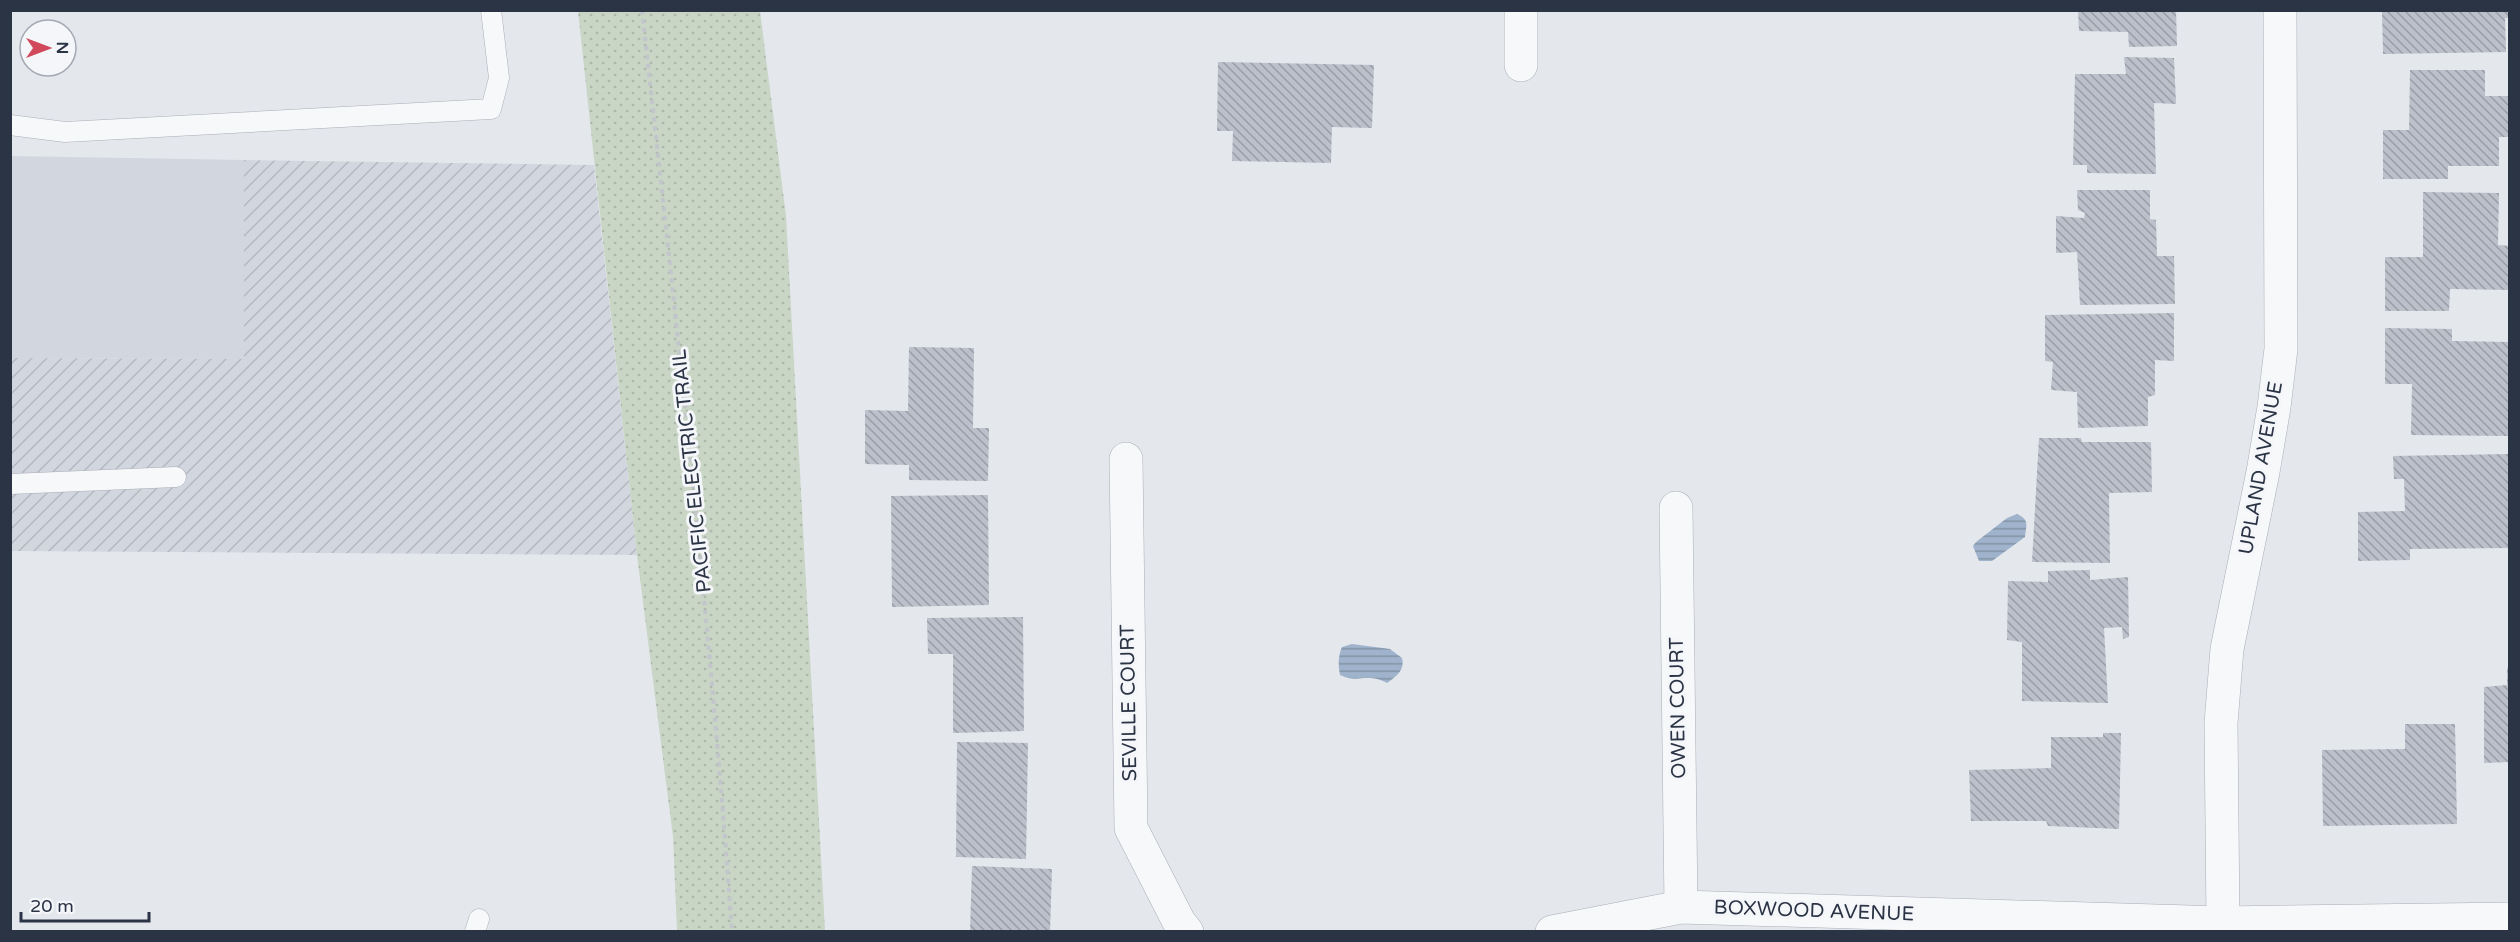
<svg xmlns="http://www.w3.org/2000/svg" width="2520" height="942" viewBox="0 0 2520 942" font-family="'Varela Round',sans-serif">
<defs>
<pattern id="industrial-furrows" width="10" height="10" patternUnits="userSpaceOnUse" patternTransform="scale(1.5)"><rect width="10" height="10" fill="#d2d6de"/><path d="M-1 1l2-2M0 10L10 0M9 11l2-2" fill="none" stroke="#b4b8c0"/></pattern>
<pattern id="park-dots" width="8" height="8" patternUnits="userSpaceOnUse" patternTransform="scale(1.5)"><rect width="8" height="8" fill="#c9d6c5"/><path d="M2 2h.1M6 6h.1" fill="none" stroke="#adb8ab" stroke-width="1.8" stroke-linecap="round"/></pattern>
<pattern id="water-rules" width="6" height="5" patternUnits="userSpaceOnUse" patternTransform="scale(1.5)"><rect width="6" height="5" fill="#9fb4cc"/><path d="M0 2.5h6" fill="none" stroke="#8293a7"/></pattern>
<pattern id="building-back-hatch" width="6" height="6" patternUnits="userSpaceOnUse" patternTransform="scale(1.5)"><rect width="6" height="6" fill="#bbc0ca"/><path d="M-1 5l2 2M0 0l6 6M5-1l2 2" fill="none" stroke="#989da6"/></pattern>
</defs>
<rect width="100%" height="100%" fill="#e4e7ec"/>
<path fill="#d2d6de" d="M11,156L244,160V359L11,358Z"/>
<path fill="url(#industrial-furrows)" d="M244,160L594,165L637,555L11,551V358L244,359Z"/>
<path fill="url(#park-dots)" d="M578,11H760L786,216L825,931H677L673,837L637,555Z"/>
<path fill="url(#water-rules)" d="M2017,514C2030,520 2026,525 2025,537L1992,561H1979L1973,546L1976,542L2007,518Z
M1352,644L1390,649L1402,658C1405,670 1397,676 1387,683C1367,672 1358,684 1340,675C1338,665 1338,656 1342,647Z"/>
<path fill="url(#building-back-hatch)" d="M2078,10H2176L2177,46L2129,47L2128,32L2079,31Z
M2382,10H2510V18H2505L2506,52L2383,54Z
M2124,57L2174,58L2176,104L2154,103L2156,174L2087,173V165H2073L2075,74H2126Z
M1218,62L1374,65L1372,128L1332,127L1331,163L1232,161L1233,131H1217Z
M2410,70H2485V96H2510V137H2499V166H2448V179H2383V130H2409Z
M2077,190H2150V219L2156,220L2157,256H2174L2175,304L2080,305L2077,252L2056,253V216L2084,218L2085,213L2078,210Z
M2423,192L2499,193L2498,245L2510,246V290L2450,289L2449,311H2385V257H2423Z
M2174,313V361L2155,360V395L2148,397V426L2078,428L2077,392L2051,390L2053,362L2045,361V315Z
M2385,328L2452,329V341L2510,342L2508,436L2411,435L2412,384H2385Z
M909,347L974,348L973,428H989L988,481L909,480V465L865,464V410L908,411Z
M2039,438H2081L2082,442H2151L2152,492L2109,493L2110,563L2032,562Z
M2510,454V548L2410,549V560L2358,561V512L2405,511L2404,479H2394L2393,456Z
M988,495L989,605L892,607L891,496Z
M2090,570V580L2128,577L2129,637L2123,639L2122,627L2104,628L2108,703L2022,701V642L2007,640L2008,581L2048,582V571Z
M1023,617L1024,731L953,733V654H928L927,618Z
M2507,668H2510V762L2484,763V687L2507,685Z
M2405,724H2455L2457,824L2323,826L2322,750L2405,749Z
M2103,733H2121L2119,829L2048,826L2046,821H1971L1969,770L2051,768V737H2103Z
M957,742L1028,743L1026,859L956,857Z
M972,866L1052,869L1050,932H970Z"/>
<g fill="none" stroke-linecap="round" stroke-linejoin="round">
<g stroke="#a9aeb7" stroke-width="21">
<path id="lane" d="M10,125L65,132L491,109L499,78L491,10
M10,484L176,477
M475,932L479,919"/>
</g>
<g stroke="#a9aeb7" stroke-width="34">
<path id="street" d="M1521,10V65
M1126,459L1131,828L1179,922L1187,932
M1676,508L1681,907
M2223,923L2221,723L2227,649L2263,472L2274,407L2281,349L2280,10
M1552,932L1681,907L2223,923L2510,919"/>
</g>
<path stroke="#c2c5cb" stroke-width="4" stroke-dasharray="4.5 4.5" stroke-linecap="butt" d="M642,10C676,317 710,624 732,932"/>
<use href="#lane" stroke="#f7f8fa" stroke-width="20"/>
<use href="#street" stroke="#f7f8fa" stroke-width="33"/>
</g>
<g text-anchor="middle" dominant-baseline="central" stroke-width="6" stroke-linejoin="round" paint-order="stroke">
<g font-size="20" fill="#2b3445" stroke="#f4f6f9">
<text transform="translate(2261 468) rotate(-80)">UPLAND AVENUE</text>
<text transform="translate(692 471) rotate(-96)">PACIFIC ELECTRIC TRAIL</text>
<text transform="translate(1129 703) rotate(-91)">SEVILLE COURT</text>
<text transform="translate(1678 708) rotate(-91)">OWEN COURT</text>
<text transform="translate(1814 911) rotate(2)">BOXWOOD AVENUE</text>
</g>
</g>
<rect width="2520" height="942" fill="none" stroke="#2b3445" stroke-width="24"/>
<g transform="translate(48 48) rotate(90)"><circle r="28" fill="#f4f6f9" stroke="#a4a8b1" stroke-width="1.5"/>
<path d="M0-4.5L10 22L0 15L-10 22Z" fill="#d1495b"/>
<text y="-9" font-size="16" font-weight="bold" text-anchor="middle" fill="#2b3445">N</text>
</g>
<path d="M21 912v9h128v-9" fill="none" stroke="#2b3445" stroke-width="3"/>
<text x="30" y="912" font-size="18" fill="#2b3445" stroke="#f4f6f9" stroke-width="4.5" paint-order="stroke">20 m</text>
</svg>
